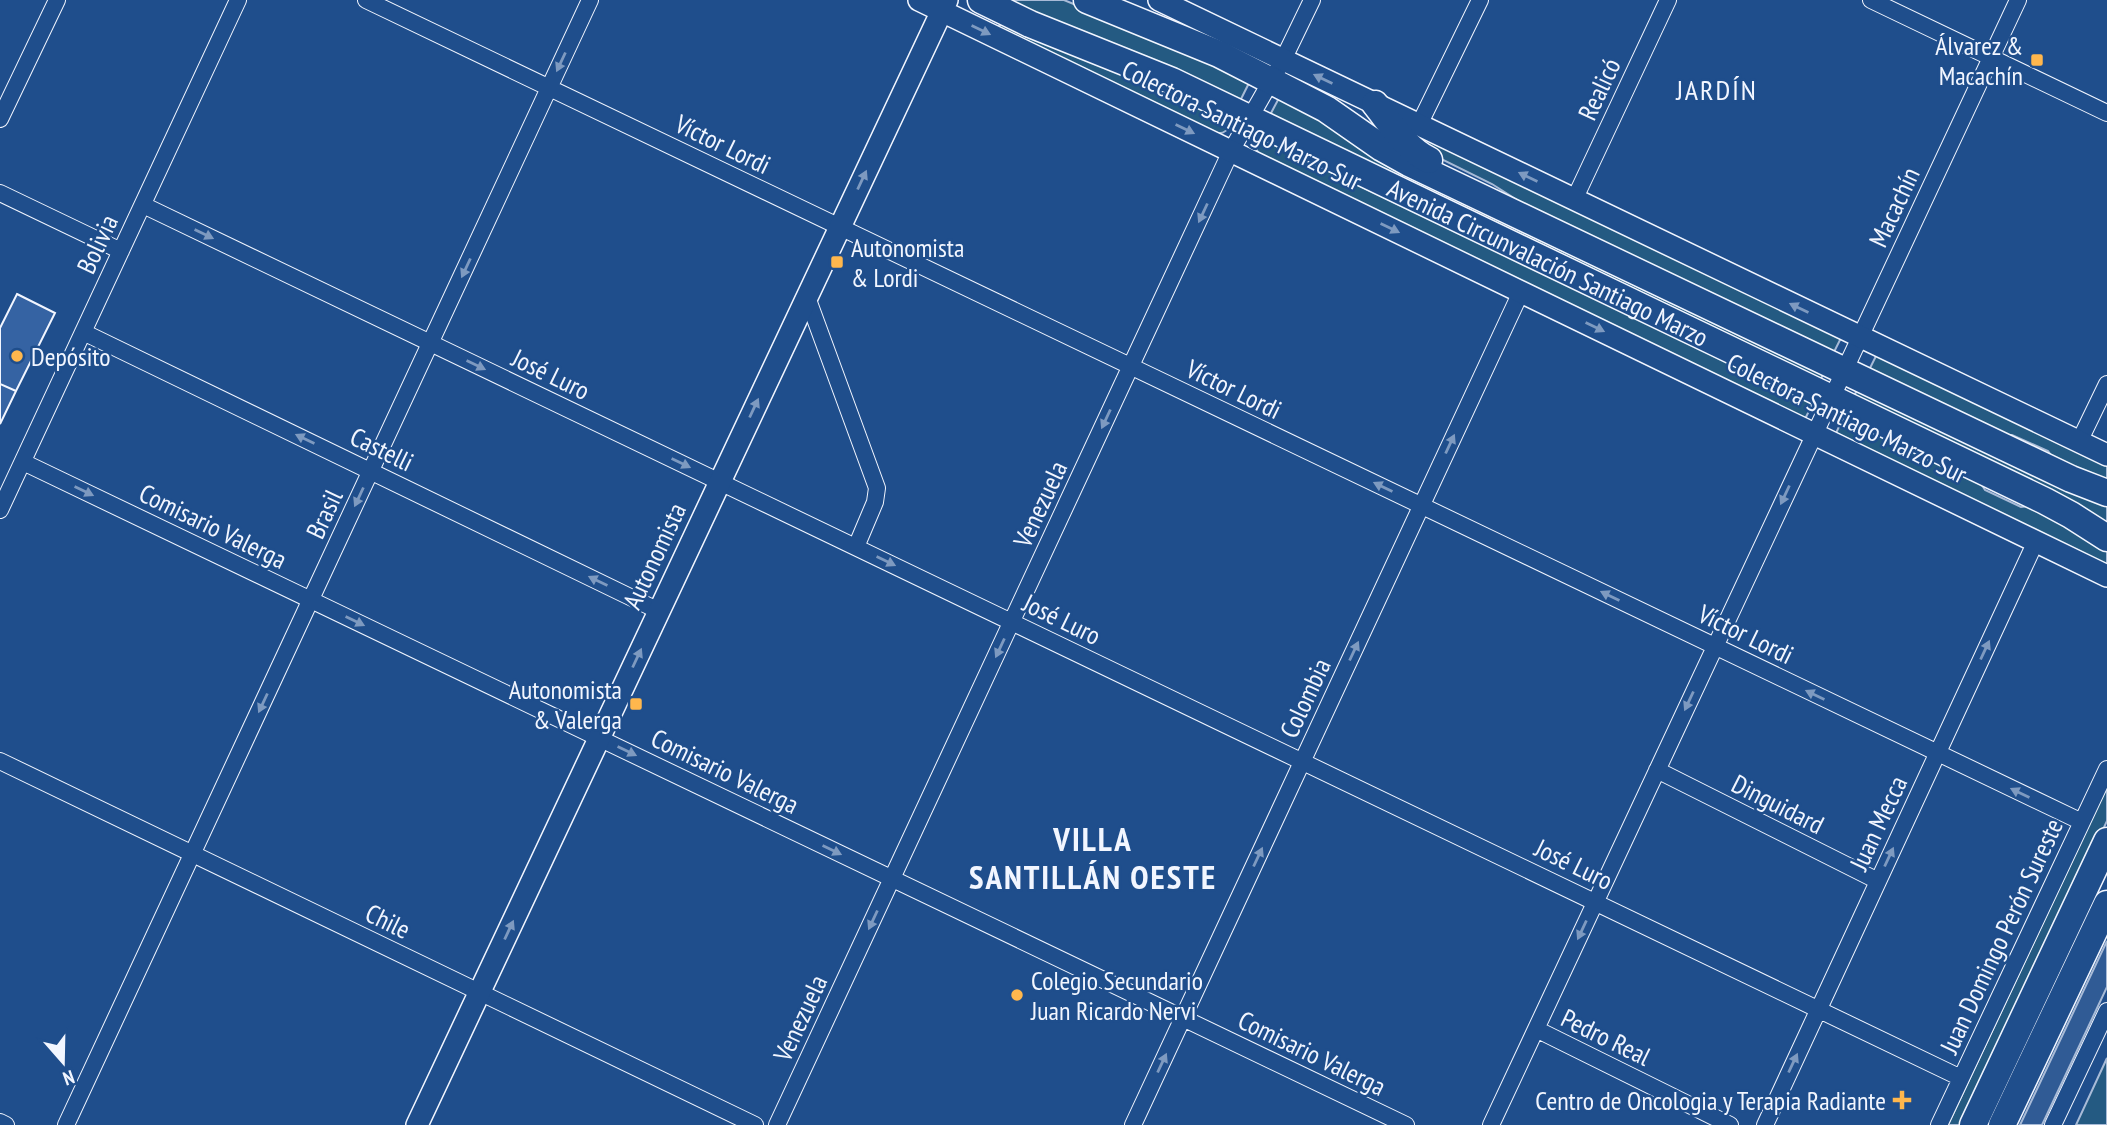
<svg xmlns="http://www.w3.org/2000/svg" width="2107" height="1125" viewBox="0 0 2107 1125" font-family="'PT Sans Narrow',sans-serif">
<rect width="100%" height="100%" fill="#1f4e8c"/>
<path fill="#245a82" stroke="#a8bbd7" stroke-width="2" d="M1002,0H1064L1199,56L1249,82L1248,85L1240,101Z
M1002,23L1115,65L1229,122C1229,130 1224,134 1217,133L1000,30L999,26Z
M1279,98L1823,375L1819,382L1270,115Z
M1405,129L1841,338L1834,352L1553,223L1492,184L1423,150Z
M1260,138L1813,403L1806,417L1803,419L1258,153L1255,144Z
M1877,354L2107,464V486L2058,465L2048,451L2012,435H1998L1869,370Z
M1857,390L2107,502V527L1854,396Z
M1844,416L1977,477L1985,490L2021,507L2037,505L2107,548V567L1836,433Z
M2107,786V821L1964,1125H1948Z
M2107,1058V1125H2076Z"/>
<path fill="#305b95" stroke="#a8bbd7" stroke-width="2" d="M2107,941V987L2042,1125H2020Z"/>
<path fill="#3563a3" stroke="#f2f6ff" stroke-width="2" d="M17,294L55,313L16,391L0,384V328Z
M0,384L16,391L0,424Z"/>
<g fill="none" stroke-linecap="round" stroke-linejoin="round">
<g stroke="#f2f6ff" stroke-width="18">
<path id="minor" d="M366,0L2082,822
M1871,0L2107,113
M0,119L57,0
M1419,125L1480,0
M0,193L121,251
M1574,200L1668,0
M143,205L1961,1078
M807,297L877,488L875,502L856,547
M83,332L659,611
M2079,442L2107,384
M23,462L1406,1125
M0,510L238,0
M0,761L755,1125
M1657,770L1878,881
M1536,1029L1730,1125
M0,1122L6,1125
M66,1125L590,0
M777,1125L1231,151L1283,60L1312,0
M1133,1125L1521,292
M1491,1125L2018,0
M1765,1125L2036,541
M1939,1125L2107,769
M2053,1125L2107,1011"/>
</g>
<g stroke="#f2f6ff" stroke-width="24">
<path id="tertiary" d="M919,0L2107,576
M1159,0L2107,455
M417,1125L947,0"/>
</g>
<g stroke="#f2f6ff" stroke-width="29">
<g id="primary">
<path id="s1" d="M981,0L1030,24L1172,81L2045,501L2071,515L2107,538"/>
<path d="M1087,0L1219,54L1326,109L1382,148L1409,163L2071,479L2107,493"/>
<path d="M1375,104C1391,124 1406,149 1429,160"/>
<path d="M1973,1125L2107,841"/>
<path d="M2002,1125L2107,904"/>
</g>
</g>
<use href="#minor" stroke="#1f4e8c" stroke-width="16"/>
<use href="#tertiary" stroke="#1f4e8c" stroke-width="21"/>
<use href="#primary" stroke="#1f4e8c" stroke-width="26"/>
</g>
<defs><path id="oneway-solid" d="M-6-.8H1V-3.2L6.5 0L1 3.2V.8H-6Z" transform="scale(1.75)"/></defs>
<g fill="#7e9ac0">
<use href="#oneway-solid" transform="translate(981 30) rotate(26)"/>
<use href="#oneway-solid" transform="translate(561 62) rotate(115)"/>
<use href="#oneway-solid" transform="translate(1323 79) rotate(-154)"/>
<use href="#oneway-solid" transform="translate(1185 129) rotate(26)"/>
<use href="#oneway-solid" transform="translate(1528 177) rotate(-154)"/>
<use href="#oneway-solid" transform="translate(862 180) rotate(-65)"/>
<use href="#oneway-solid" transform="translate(1203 213) rotate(115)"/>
<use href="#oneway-solid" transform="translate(1390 228) rotate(26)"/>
<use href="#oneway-solid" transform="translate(204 234) rotate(26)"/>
<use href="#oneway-solid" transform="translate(466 268) rotate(115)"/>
<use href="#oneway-solid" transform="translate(1799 308) rotate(-154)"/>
<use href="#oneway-solid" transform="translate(1595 327) rotate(26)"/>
<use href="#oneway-solid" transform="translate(476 365) rotate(26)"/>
<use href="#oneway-solid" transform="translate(754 408) rotate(-65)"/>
<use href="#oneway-solid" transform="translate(1106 419) rotate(115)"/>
<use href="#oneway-solid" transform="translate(305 439) rotate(-154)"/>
<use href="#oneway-solid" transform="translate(1450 444) rotate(-65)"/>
<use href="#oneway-solid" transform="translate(681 463) rotate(26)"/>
<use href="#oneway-solid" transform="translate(1383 487) rotate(-154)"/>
<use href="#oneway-solid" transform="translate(84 491) rotate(26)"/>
<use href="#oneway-solid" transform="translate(1785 495) rotate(115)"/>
<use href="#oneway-solid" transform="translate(359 497) rotate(115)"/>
<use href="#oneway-solid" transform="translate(886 561) rotate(26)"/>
<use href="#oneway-solid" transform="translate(598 581) rotate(-154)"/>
<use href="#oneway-solid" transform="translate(1610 596) rotate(-154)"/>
<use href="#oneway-solid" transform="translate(355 621) rotate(26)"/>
<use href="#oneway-solid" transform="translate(1000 648) rotate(115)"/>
<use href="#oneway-solid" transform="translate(1985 650) rotate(-65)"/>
<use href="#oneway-solid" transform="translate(1354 651) rotate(-65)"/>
<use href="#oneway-solid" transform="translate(637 658) rotate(-65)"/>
<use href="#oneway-solid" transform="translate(1815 695) rotate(-154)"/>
<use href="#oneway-solid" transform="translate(1689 701) rotate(115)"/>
<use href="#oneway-solid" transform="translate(263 703) rotate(115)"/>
<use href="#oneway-solid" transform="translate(627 751) rotate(26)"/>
<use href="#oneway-solid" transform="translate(2020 793) rotate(-154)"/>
<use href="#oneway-solid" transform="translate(832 850) rotate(26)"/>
<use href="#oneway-solid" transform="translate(1258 857) rotate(-65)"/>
<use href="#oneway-solid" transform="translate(1889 857) rotate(-65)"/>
<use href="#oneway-solid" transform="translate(873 920) rotate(115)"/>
<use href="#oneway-solid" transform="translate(509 930) rotate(-65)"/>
<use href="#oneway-solid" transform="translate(1582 930) rotate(115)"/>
<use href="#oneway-solid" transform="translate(1162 1063) rotate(-65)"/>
<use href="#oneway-solid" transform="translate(1793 1063) rotate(-65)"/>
</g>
<g fill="#ffb74d" stroke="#1f4e8c" stroke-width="2.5">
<rect x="2030" y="53" width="14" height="14" rx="3.5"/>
<rect x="830" y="255" width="14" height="14" rx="3.5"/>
<circle cx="17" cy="356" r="7"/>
<rect x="629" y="697" width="14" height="14" rx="3.5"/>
<circle cx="1017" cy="995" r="7"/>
<path d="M1898.5 1089.5h7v7h7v7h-7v7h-7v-7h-7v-7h7z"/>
</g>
<g text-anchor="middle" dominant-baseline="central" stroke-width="5" stroke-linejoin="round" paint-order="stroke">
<g font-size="26" fill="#f2f6ff" stroke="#1f4e8c" text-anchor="end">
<text x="2023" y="45">Álvarez &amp;<tspan x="2023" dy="30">Macachín</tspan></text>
<text x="851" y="247" text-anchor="start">Autonomista<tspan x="851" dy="30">&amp; Lordi</tspan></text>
<text x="31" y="356" text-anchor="start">Depósito</text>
<text x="622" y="689">Autonomista<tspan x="622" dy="30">&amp; Valerga</tspan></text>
<text x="1031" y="980" text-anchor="start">Colegio Secundario<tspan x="1031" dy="30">Juan Ricardo Nervi</tspan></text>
<text x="1886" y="1100">Centro de Oncologia y Terapia Radiante</text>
</g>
<g font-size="26" fill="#f2f6ff" stroke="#1f4e8c">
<text transform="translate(1599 89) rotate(-65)">Realicó</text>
<text transform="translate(1242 125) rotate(26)">Colectora Santiago Marzo Sur</text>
<text transform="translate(723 144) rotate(26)">Víctor Lordi</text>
<text transform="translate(1894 207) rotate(-65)">Macachín</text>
<text transform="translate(97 244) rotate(-65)">Bolivia</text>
<text stroke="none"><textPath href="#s1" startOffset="625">Avenida Circunvalación Santiago Marzo</textPath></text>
<text transform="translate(551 374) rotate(26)">José Luro</text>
<text transform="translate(1234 389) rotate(26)">Víctor Lordi</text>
<text transform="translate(1847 418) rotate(26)">Colectora Santiago Marzo Sur</text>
<text transform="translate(382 449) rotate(26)">Castelli</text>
<text transform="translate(1040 504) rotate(-65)">Venezuela</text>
<text transform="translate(324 514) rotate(-65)">Brasil</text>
<text transform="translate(213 526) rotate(26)">Comisario Valerga</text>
<text transform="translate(654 556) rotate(-65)">Autonomista</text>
<text transform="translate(1062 619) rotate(26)">José Luro</text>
<text transform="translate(1746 634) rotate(26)">Víctor Lordi</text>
<text transform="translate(1305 698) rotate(-65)">Colombia</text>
<text transform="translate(725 771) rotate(26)">Comisario Valerga</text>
<text transform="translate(1778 804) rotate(27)">Dinguidard</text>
<text transform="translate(1878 823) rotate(-65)">Juan Mecca</text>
<text transform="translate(1574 864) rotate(26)">José Luro</text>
<text transform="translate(388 921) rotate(26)">Chile</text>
<text transform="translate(2001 936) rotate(-65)">Juan Domingo Perón Sureste</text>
<text transform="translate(800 1018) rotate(-65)">Venezuela</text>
<text transform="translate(1606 1037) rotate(26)">Pedro Real</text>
<text transform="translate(1312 1053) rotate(26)">Comisario Valerga</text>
</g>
<g font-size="28" letter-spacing="2" fill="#f2f6ff" stroke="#1f4e8c">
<text x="1717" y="89">JARDÍN</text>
</g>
<g font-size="33" font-weight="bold" letter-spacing="2" fill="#f2f6ff" stroke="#1f4e8c">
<text x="1093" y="838">VILLA<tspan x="1093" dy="38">SANTILLÁN OESTE</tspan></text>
</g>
</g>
<g transform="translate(63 1062) rotate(160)" stroke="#1f4e8c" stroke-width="5" paint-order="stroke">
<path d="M0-5L12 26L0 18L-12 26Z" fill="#f2f6ff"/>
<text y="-10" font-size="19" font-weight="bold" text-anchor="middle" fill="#f2f6ff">N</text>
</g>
</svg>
